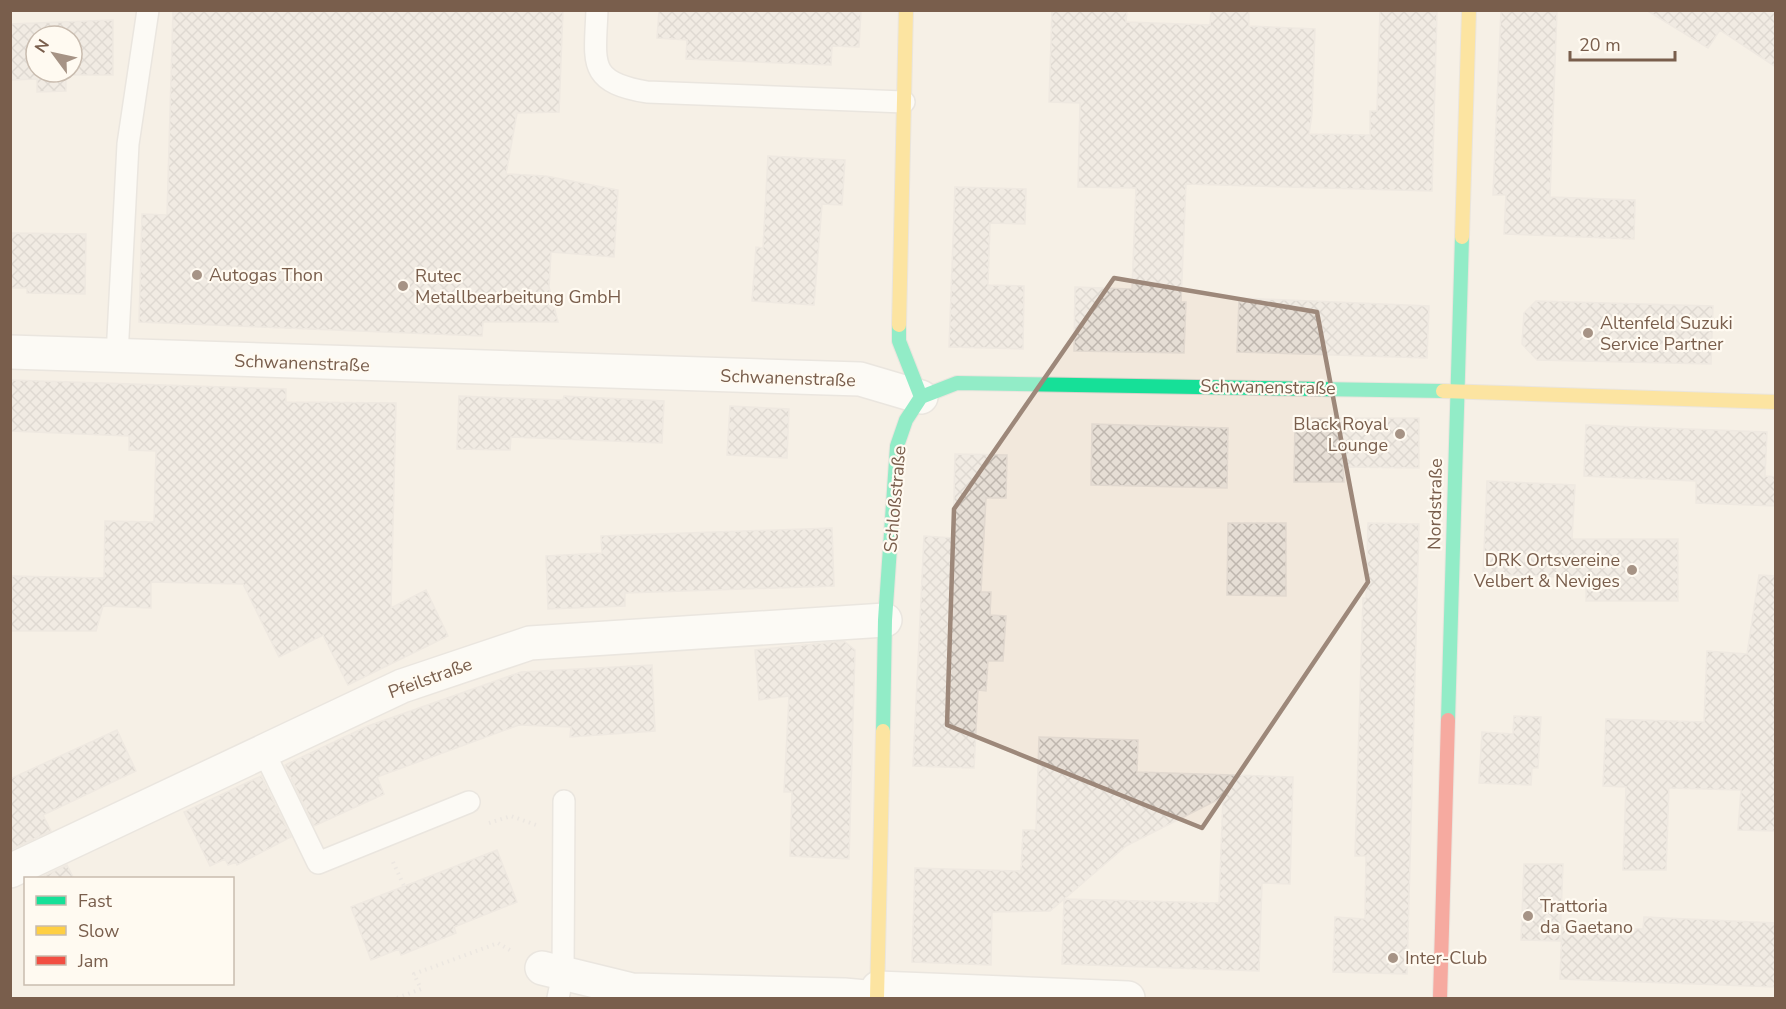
<svg xmlns="http://www.w3.org/2000/svg" width="1786" height="1009" viewBox="0 0 1786 1009" font-family="'Nunito Sans',sans-serif">
<defs>
<pattern id="building-cross-hatch" width="8" height="8" patternUnits="userSpaceOnUse" patternTransform="scale(1.5)"><rect width="8" height="8" fill="#e6ded5"/><path d="M0 0l8 8M0 8l8-8" fill="none" stroke="#bfb7af"/></pattern>
</defs>
<rect width="100%" height="100%" fill="#f9f5ee"/>
<path fill="#f2e8dc" fill-rule="evenodd" d="M10,11H1775V998H11ZM36,36H72V72H36ZM26,878H232V984H26Z"/>
<path fill="url(#building-cross-hatch)" stroke="#e2d9d0" stroke-width="1.5" fill-rule="evenodd" d="M173,10H563L559,112L517,113L506,174L546,176L618,190L614,257L551,252L549,287L558,322H483L482,336L139,322L142,214L167,215Z
M659,10H861L859,47L832,46L831,65L686,59L687,40L657,38Z
M1052,10H1127L1126,22L1210,25L1211,10H1249V26L1315,29L1312,114L1309,134L1370,135V111H1377L1380,10H1437L1432,191L1186,184L1181,302H1186L1184,353L1074,351L1075,287L1132,289L1136,188L1078,187L1080,103L1049,102Z
M1501,10H1557L1550,197L1635,200L1634,239L1504,234L1506,195H1493Z
M1646,10H1776V67L1720,30L1708,48Z
M113,20V75H66V91L37,92V79L10,80V24ZM36,36H72V72H36Z
M768,156L845,160L842,205L822,204L814,305L752,301L756,247L763,248Z
M955,187L1026,189L1025,224L990,223L988,285L1024,286L1023,349L949,347Z
M10,233L86,234L85,294L27,293V288H10Z
M1239,298L1429,306L1427,358L1237,352Z
M1536,301L1713,306L1711,364L1537,360L1522,344L1524,313Z
M10,380L286,389V402L396,403L391,608L426,590L448,636L348,685L323,635L279,657L243,584L151,582V608L103,606L96,631H10L12,576L104,578L105,521L154,522L156,451L129,450V436L10,431Z
M459,396L563,400L564,396L664,401L662,443L511,437L510,450L457,449Z
M730,406L789,409L787,458L727,455Z
M1295,418H1419V468L1343,467L1344,482H1294Z
M1092,424L1228,428L1227,488L1091,485Z
M1586,425L1767,432L1765,476L1776,477V506L1696,503V481L1584,476Z
M955,454L1007,455L1006,498H986L981,592H991L990,615L1006,616L1003,661H988L986,691L978,690L974,768L913,766L924,536L953,538Z
M1487,481L1575,485L1572,539H1678V601H1586V578L1483,574Z
M1228,523H1286V596L1227,595Z
M1368,523L1419,524L1407,974L1333,972L1335,917L1365,919L1366,856H1355L1363,598H1366Z
M832,528L834,586L625,593V606L548,609L546,556L602,553L601,536Z
M1759,575L1776,576V831L1738,830L1741,790L1669,788L1666,870H1623L1626,787L1603,786L1606,719L1704,722L1707,651L1747,654Z
M844,641L855,650L849,859L790,856L792,792H784L789,696L759,700L755,650Z
M652,665L655,731L570,737L571,727L519,725L377,777L384,794L314,826L285,765L368,726L521,672Z
M1514,716L1541,717L1538,768H1532L1531,785L1479,783L1482,732L1513,734Z
M117,730L136,771L43,815L51,831L10,850V779Z
M1039,737L1138,740L1137,772L1293,777L1290,884L1262,883L1259,971L1062,964L1064,899L1219,903L1223,797L1126,846L1050,911L992,912L991,965L912,962L915,868L1021,871L1023,830H1036Z
M261,776L291,837L237,865L236,862L228,865L225,859L210,866L184,812Z
M497,850L517,902L454,927L456,933L401,955L399,949L371,960L351,907Z
M1524,864H1563L1560,941L1521,940Z
M67,865L74,879H38Z
M1644,917L1776,923V987L1560,979L1562,926L1643,929Z"/>
<g fill="none" stroke-linecap="round" stroke-linejoin="round">
<g stroke="#d8d2cc" stroke-width="24">
<path id="lane" d="M597,10C595,63 587,82 647,92L904,102
M117,356L128,144L148,10
M264,752L318,863L469,802
M558,998L563,974L564,801"/>
</g>
<g stroke="#d8d2cc" stroke-width="36">
<path id="street" d="M10,352L860,379L921,397
M10,871L402,686L530,643L885,620
M542,968L632,990L844,995L877,998
M878,988L1128,998"/>
</g>
<g stroke="#d7d1c9" stroke-width="16">
<path id="fast" d="M899,325V341L921,397
M921,397L957,383L1443,391
M1448,720L1462,237
M883,731L885,620L897,446L906,420L921,397"/>
</g>
<g stroke="#d7d1c9" stroke-width="16">
<path id="slow" d="M1462,237L1469,10
M899,325L906,10
M1443,391L1776,402
M877,998L883,731"/>
</g>
<g stroke="#d7d1c9" stroke-width="16">
<path id="jam" d="M1440,998L1448,720"/>
</g>
<path stroke="#dbd5cf" stroke-width="4" stroke-dasharray="1.5 4.5" stroke-linecap="butt" d="M489,823L511,816L536,825
M393,862L404,886
M397,998L421,989L414,974L498,943L513,952"/>
<use href="#lane" stroke="#fefefc" stroke-width="21"/>
<use href="#street" stroke="#fefefc" stroke-width="33"/>
<use href="#fast" stroke="#16e098" stroke-width="14"/>
<use href="#slow" stroke="#ffcf43" stroke-width="14"/>
<use href="#jam" stroke="#f24e42" stroke-width="14"/>
</g>
<path d="M0 0H1786V1009H0ZM1114,278L1317,312L1368,582L1202,828L947,725L954,509Z" fill="#f9f5ee" fill-opacity=".55" fill-rule="evenodd"/>
<path fill="none" stroke="#9d887a" stroke-width="4.5" stroke-linejoin="round" d="M1114,278L1317,312L1368,582L1202,828L947,725L954,509Z"/>
<g fill="#a69385" stroke="#fffaf1" stroke-width="2">
<circle cx="197" cy="275" r="6"/>
<circle cx="403" cy="286" r="6"/>
<circle cx="1588" cy="333" r="6"/>
<circle cx="1400" cy="434" r="6"/>
<circle cx="1632" cy="570" r="6"/>
<circle cx="1528" cy="916" r="6"/>
<circle cx="1393" cy="958" r="6"/>
</g>
<g text-anchor="middle" dominant-baseline="central" stroke-width="4.5" stroke-linejoin="round" paint-order="stroke">
<g font-size="18" fill="#795e4c" stroke="#fffaf1" text-anchor="start">
<text x="209" y="275">Autogas Thon</text>
<text x="415" y="276">Rutec<tspan x="415" dy="21">Metallbearbeitung GmbH</tspan></text>
<text x="1600" y="323">Altenfeld Suzuki<tspan x="1600" dy="21">Service Partner</tspan></text>
<text x="1388" y="424" text-anchor="end">Black Royal<tspan x="1388" dy="21">Lounge</tspan></text>
<text x="1620" y="560" text-anchor="end">DRK Ortsvereine<tspan x="1620" dy="21">Velbert &amp; Neviges</tspan></text>
<text x="1540" y="906">Trattoria<tspan x="1540" dy="21">da Gaetano</tspan></text>
<text x="1405" y="958">Inter-Club</text>
</g>
<g font-size="18" fill="#795e4c" stroke="#fffaf1">
<text transform="translate(302 363) rotate(2)">Schwanenstraße</text>
<text transform="translate(788 378) rotate(2)">Schwanenstraße</text>
<text transform="translate(1268 387) rotate(1)">Schwanenstraße</text>
<text transform="translate(895 499) rotate(-85)">Schloßstraße</text>
<text transform="translate(1435 504) rotate(-89)">Nordstraße</text>
<text transform="translate(430 678) rotate(-20)">Pfeilstraße</text>
</g>
</g>
<rect width="1786" height="1009" fill="none" stroke="#795e4c" stroke-width="24"/>
<rect x="24" y="877" width="210" height="108" fill="#fffaf1" stroke="#c9bcaf" stroke-width="1.5"/>
<rect x="36" y="896" width="30" height="9" fill="#16e098" stroke="#c9bcaf" stroke-width="1.5"/>
<text x="78" y="907" font-size="18" fill="#795e4c">Fast</text>
<rect x="36" y="926" width="30" height="9" fill="#ffcf43" stroke="#c9bcaf" stroke-width="1.5"/>
<text x="78" y="937" font-size="18" fill="#795e4c">Slow</text>
<rect x="36" y="956" width="30" height="9" fill="#f24e42" stroke="#c9bcaf" stroke-width="1.5"/>
<text x="78" y="967" font-size="18" fill="#795e4c">Jam</text>
<g transform="translate(54 54) rotate(303)"><circle r="28" fill="#fffaf1" stroke="#c9bcaf" stroke-width="1.5"/>
<path d="M0-4.5L10 22L0 15L-10 22Z" fill="#a69385"/>
<text y="-9" font-size="16" font-weight="bold" text-anchor="middle" fill="#795e4c">N</text>
</g>
<path d="M1570 51v9h105v-9" fill="none" stroke="#795e4c" stroke-width="3"/>
<text x="1579" y="51" font-size="18" fill="#795e4c" stroke="#fffaf1" stroke-width="4.5" paint-order="stroke">20 m</text>
</svg>
